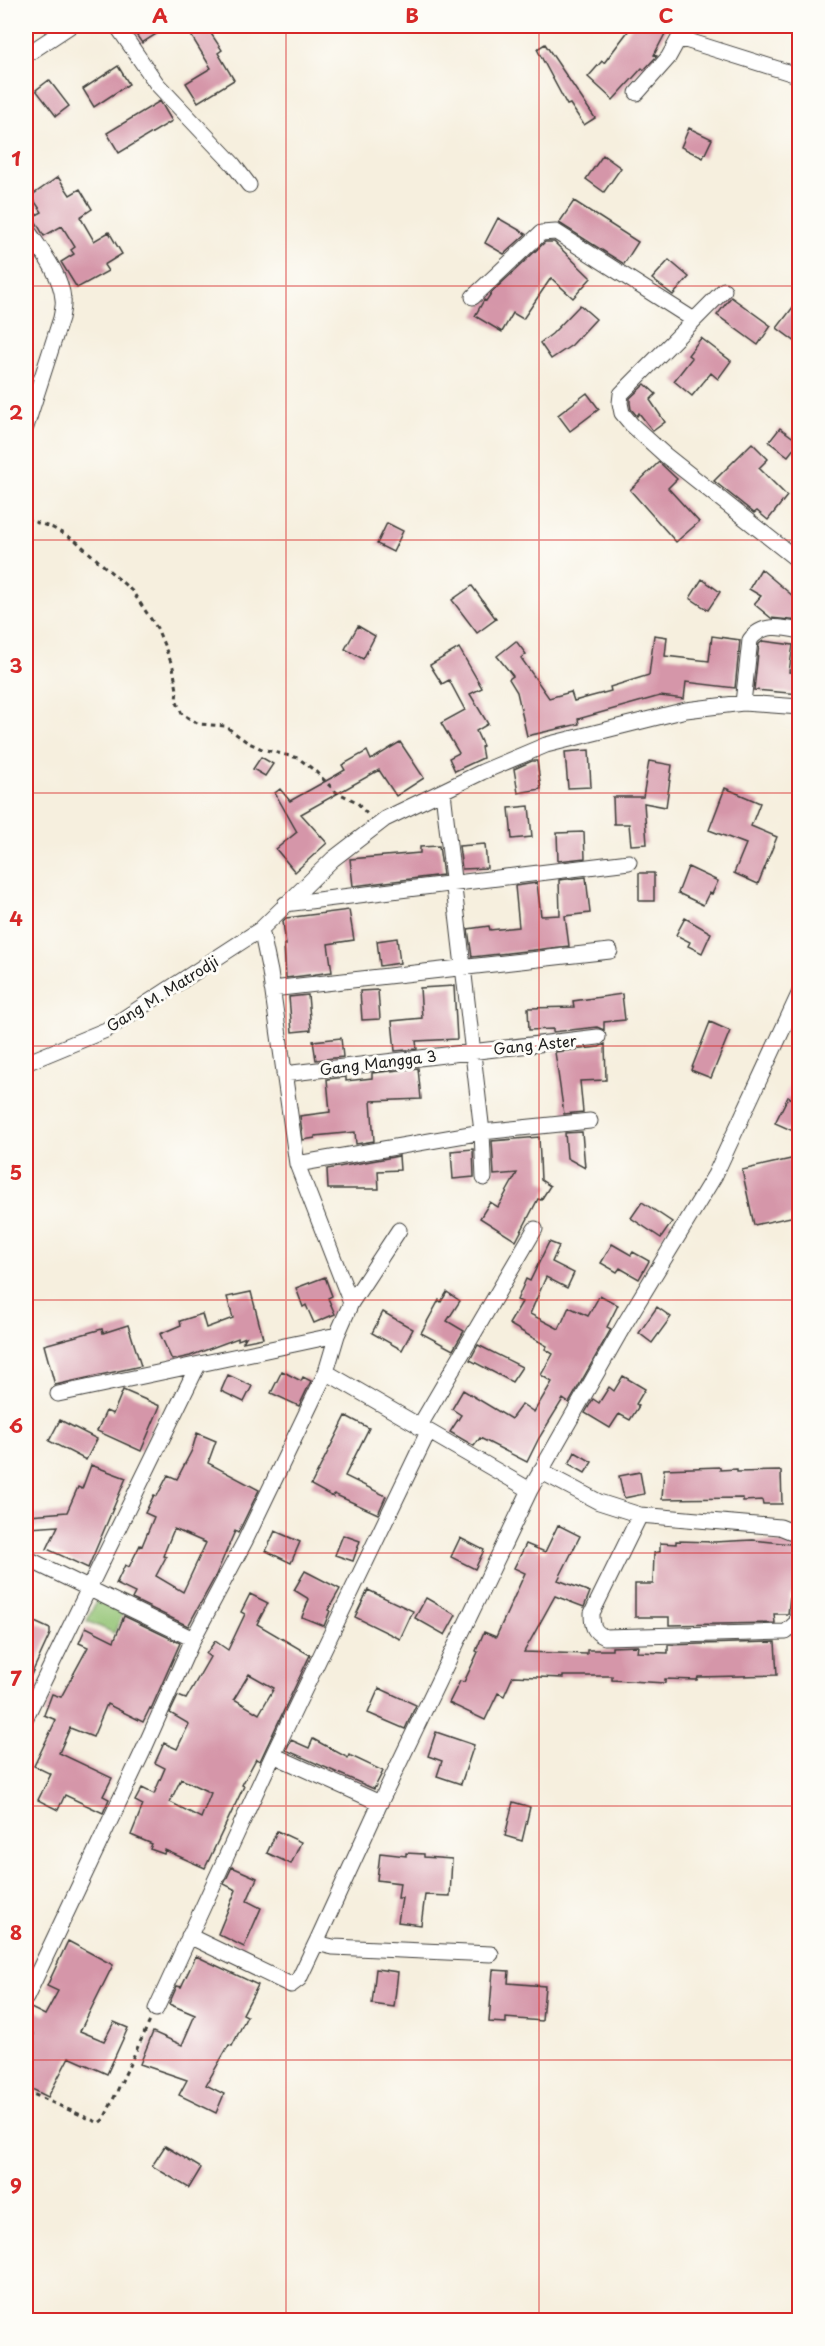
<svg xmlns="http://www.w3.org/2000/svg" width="825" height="2346" viewBox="0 0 825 2346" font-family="'Playpen Sans',sans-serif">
<rect width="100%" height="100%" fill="#fdfcf7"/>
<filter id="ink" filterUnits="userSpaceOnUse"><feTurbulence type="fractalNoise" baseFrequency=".0167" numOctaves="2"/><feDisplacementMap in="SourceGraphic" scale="12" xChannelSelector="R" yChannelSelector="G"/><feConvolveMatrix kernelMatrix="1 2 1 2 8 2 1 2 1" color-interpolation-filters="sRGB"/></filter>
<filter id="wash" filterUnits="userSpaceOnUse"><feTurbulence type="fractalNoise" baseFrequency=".008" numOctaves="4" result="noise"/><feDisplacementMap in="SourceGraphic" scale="24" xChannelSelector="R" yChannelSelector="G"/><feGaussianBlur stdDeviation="1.35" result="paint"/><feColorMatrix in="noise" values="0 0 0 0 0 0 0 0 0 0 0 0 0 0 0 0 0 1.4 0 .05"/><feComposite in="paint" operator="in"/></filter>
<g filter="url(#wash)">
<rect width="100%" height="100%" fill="#f6efde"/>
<path fill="#f5cfd9" d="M798,1066H799V1137L771,1124Z"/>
<path fill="#91c272" stroke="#566f47" stroke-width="1.5" d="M98,1597L125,1609L114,1633L87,1621Z"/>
<g id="blocks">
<path fill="#d596a9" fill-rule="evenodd" d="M130,26H169L142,43Z
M198,26H206L222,50L218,53L234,80L198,102L186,83L211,68L189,32Z
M632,26H669L654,55L657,56L644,70L642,68L613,100L588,77L602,61L604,63Z
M545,44L595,118L584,125L570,104L567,105L537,49Z
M118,66L129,84L94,107L83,89Z
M49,80L69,106L56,116L36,90Z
M160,101L172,121L119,153L107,133Z
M689,128L712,139L703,158L681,147Z
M603,155L621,168L604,192L586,179Z
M58,177L70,195L80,189L92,209L80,217L94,241L109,232L122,254L104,265L108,271L77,288L61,262L74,254L71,250L75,247L62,226L44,236L33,217L42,212L31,196Z
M574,201L638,242L624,264L559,223Z
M498,218L526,234L504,254L485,243Z
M545,242H554L591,278L573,298L551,278L523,319L513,313L502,332L475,316L484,300L486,301L492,292Z
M669,260L689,277L673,295L652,279Z
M731,297L771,326L758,345L717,315Z
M800,298V345L777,328Z
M580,305L596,319L572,345L551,359L540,343L552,334Z
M701,338L731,361L718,379L711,373L692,396L674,381L692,358L688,355Z
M645,384L656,394L650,400L665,422L653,431L639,413L637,416L631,409L630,403V398Z
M587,393L599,409L570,431L558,415Z
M780,428L799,442L788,456L769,442Z
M752,443L768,459L759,468L787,496L768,520L757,511L754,513L714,481Z
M659,462L677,479L668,488L699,522L676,542L630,490Z
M387,523L403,531L393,552L377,544Z
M761,569L800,602V621L771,618L754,604L761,596L749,589Z
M702,579L720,592L708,610L690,598Z
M472,586L496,619L477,633L452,600Z
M358,626L375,636L363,659L345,649Z
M654,635L667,637L665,656L709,661L712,636L740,640L735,688L686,682L684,699L660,696L578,719L579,724L527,736L517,692L509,679L513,676L497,656L516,641L526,654L521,658L549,698L571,692L574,701L611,691L610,687L649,675Z
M763,641L793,645L789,672L800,673V694L754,690L759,644Z
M459,648L482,688L470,694L488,724L476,731L483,746L481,747L483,758L455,771L449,758L459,753L441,723L465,710L449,680L442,684L430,665Z
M400,742L424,778L396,796L379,770L301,814L327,843L295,872L276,849L297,832L275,793L280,789L290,801L333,777L345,770L342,765L367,751L371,760Z
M589,750L591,787L568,788L565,752Z
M261,757L273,764L265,776L253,769Z
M532,761H537L541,789L518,793L514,769Z
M649,761L672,765L666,807L644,803L647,844L631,845L629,824H614L613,797H643Z
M725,788L760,803L751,826L777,837L758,884L734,873L746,844L709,830Z
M529,806L532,837L512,839L509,808Z
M584,832L585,858L558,861L557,833Z
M485,844L487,868L462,869L459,846Z
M439,846L443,875L353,886L350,859L420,853V847Z
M688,867L718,881L712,894L709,893L703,905L678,893Z
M639,873H654V901H639Z
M586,877L590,913L565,916L569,946L472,957L468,929L489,926L490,930L519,927L515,886L537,883L541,916L560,915L559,880Z
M349,910L354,940L328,944L332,972L286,978L284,945H286L283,921L286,918Z
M685,918L711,933L702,953L688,946L690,942L676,935Z
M397,938L400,963L380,966L377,941Z
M454,986L457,1039L416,1041L417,1049L395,1051L392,1021L422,1018L420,988Z
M378,990L380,1019L362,1020L360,991Z
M622,994L625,1020L604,1022V1030L597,1027L553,1032V1029L529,1030L528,1008L574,1007L573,1001Z
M308,995L311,1030L292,1032L289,997Z
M710,1022L730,1031L711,1078L691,1070Z
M341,1038L343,1057L316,1060L313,1041Z
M605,1044L606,1080L580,1081L583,1112L564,1114L555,1052L599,1047Z
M418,1068L421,1099L371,1101L374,1141L356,1144L355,1132L315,1136V1138L303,1140L300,1116L330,1112L327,1079L346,1077V1081L372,1078V1073Z
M788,1097L800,1102V1134L775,1123Z
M582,1132L585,1168L567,1158L565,1133Z
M539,1137L541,1180L550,1186L541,1200L538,1199L516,1241L480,1218L490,1202L498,1207L517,1173L494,1175L492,1141Z
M473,1149L474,1177L453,1179L451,1151Z
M399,1156L400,1170L378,1171L379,1189H328L327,1169Z
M800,1157V1215L754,1225L742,1170Z
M642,1202L672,1222L661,1238L631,1218Z
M549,1242L559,1246L552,1262L574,1273L567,1288L546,1277L530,1314L559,1329L569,1307L588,1316L600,1295L618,1305L607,1327L611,1329L569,1403L563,1399L539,1438L527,1462L480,1438L474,1446L450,1432L461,1415L452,1409L463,1390L511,1419L522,1404L534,1412L552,1382L541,1375L553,1354L545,1349L547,1346L509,1324L522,1302L517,1300L526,1279L530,1281Z
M612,1244L631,1255L633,1252L649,1261L639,1279L620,1268L617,1272L601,1263Z
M325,1277L332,1296L328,1298L335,1314L314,1323L306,1305L303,1307L296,1288Z
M251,1292L263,1338L243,1342L246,1337L238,1340V1338L190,1356L172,1360L160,1334L181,1325L180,1321L202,1314L206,1328L233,1318L227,1297Z
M447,1292L460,1301L447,1321L464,1331L453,1350L421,1333L439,1300L441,1302Z
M657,1307L671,1317L652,1343L639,1333Z
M383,1312L413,1329L402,1350L372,1333Z
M128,1325L141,1366L55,1385L44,1345L102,1329L103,1333Z
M478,1345L522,1367L512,1382L470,1360Z
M282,1371L301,1381L303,1377L311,1381L299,1406L271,1393Z
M228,1375L252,1386L244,1402L221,1391Z
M623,1376L645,1389L636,1404L639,1406L630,1420L619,1414L610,1428L585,1413L593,1399L599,1403L609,1387L614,1391Z
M123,1390L160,1406L141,1451L97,1431L106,1411L113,1414Z
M346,1416L369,1428L345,1476L386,1496L378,1514L334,1494L333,1497L311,1485Z
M60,1420L97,1439L86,1460L49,1441Z
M197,1433L216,1441L208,1463L259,1490L238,1533L235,1531L215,1577L188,1626L132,1599L135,1593L116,1584L125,1565L129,1567L140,1545L142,1546L154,1517L145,1513L154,1495L157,1496L168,1475L177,1479L192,1450ZM174,1529L206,1543L183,1592L156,1576L166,1557L163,1556Z
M575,1452L592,1462L585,1473L569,1464Z
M91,1465L126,1478L88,1568L47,1549L58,1526L30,1528L29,1515L67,1512L78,1487L82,1489Z
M720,1467V1470L737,1469V1472L781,1471L782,1504H763L762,1500L743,1501V1498L662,1499L664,1469Z
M640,1472L644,1494L624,1498L619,1476Z
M558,1525L580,1536L558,1580L590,1592L584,1607L555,1596L524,1652L587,1654V1650H612V1647L638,1646L637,1652L668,1653V1645L775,1642L777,1675L698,1677L697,1680L665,1679V1683L612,1680V1676H563V1678L513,1676L504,1696L498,1693L485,1720L449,1703L460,1681L464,1682L478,1652L476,1651L484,1632L496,1637L525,1573L514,1568L526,1544L545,1552Z
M275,1531L300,1542L291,1563L266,1551Z
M343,1535L360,1541L353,1561L335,1555Z
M460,1538L484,1550L475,1569L451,1557Z
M753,1540L800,1545V1578H796V1589L790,1596L788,1614H774L775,1623L669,1625V1617H635V1584H653L654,1553L660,1552V1543L676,1544V1541L714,1542Z
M305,1571L340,1589L328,1610L330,1611L324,1626L302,1617L309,1599L294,1590Z
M368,1590L413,1611L400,1639L355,1617Z
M250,1594L268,1603L257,1624L310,1655L260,1761L256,1759L242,1785L244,1786L205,1868L165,1850L164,1854L150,1849L152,1844L131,1835L143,1805L135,1801L142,1788L154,1794L165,1768L155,1763L164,1743L177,1749L189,1724L170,1713L178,1696L186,1699L210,1657L206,1654L215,1641L228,1650L245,1614L241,1612ZM249,1674L274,1688L259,1714L234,1699ZM181,1779L211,1793L201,1818L170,1802Z
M426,1598L456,1615L445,1635L415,1618Z
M124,1616L180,1643L151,1709L150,1708L143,1722L107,1704L93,1737L70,1728L59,1753L112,1778L103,1796L109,1799L103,1813L65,1795L58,1810L38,1800L51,1774L34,1766L56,1720L44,1715L52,1694L61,1697L88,1647L79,1643L86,1627L114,1641Z
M26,1618L50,1629V1634L26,1686Z
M379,1688L416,1705L405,1729L368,1713Z
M436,1732L474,1745L461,1784L437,1776L442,1761L428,1756Z
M313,1739L348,1758L349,1755L383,1771L374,1789L286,1750L291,1740L309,1748Z
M513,1802L530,1807L522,1841L505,1836Z
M277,1831L301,1842L291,1864L267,1853Z
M380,1853L406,1856V1853L424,1854V1857L452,1859L450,1896L425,1895L421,1925L398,1922L402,1898H398L400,1883L377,1880Z
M232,1867L257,1878L247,1901L261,1908L244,1947L218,1934L236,1890L224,1884Z
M68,1941L113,1965L80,2031L104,2041L114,2022L128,2028L107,2074L69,2057L48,2097L26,2086V2050L34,2034L26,2030V2008L29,2007L45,2015L58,1991L47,1986Z
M196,1956L258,1985L243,2014L247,2016L232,2046L229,2045L206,2085L224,2094L216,2113L179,2095L187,2080L140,2064L153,2032L182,2045L195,2015L169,2004L177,1986L181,1987Z
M376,1969L398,1972L394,2007L372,2004Z
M493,1970L509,1971L508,1983L545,1986L542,2021L506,2018V2023L489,2022Z
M165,2146L201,2168L189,2188L152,2166Z"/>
</g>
</g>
<g filter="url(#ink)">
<use href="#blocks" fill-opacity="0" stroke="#3d3c39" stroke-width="1.5"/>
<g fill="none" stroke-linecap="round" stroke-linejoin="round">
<g stroke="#3d3c39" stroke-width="17">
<path id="minor" d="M117,26L157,84L233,164L249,185
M688,26L679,38L800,76
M26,55L70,26
M637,93L668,58L679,38
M26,228C39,248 61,273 63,299C64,305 62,312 61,318L26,427
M724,290L621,394L620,403L622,413L632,425L665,455L800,562
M473,297L541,233L556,232L694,320
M743,703L750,640C762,623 781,627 800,631
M443,792L482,1132L484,1178
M285,904L629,862
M272,989L610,951
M26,1063L106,1030L261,929
M284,1074L598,1037
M297,1164L482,1132L590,1121
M351,1303L399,1230
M326,1372L530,1490
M58,1394L337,1335L351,1303L297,1164L270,972L261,929L333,859L385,819L482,772L546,745L686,710L743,703L800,707
M419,1427L535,1229
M540,1471L599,1502L640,1515L780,1527L800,1535
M640,1515L592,1613C592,1625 593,1632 605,1637L786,1632L797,1622L800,1598
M26,1558L193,1639
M26,1717L198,1365
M273,1755L380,1803
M189,1936L291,1985L299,1979L316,1943
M491,1954L333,1947L316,1943L380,1803L530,1490L624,1325L715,1175L800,992
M26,1998L143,1751L193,1639L245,1541L326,1372L337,1335
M156,2009L273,1755L428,1432"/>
</g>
<path stroke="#3d3c39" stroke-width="3" stroke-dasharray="4.5 4.5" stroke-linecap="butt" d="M26,519L53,528L76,541L132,591L157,628L173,667L177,690L176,700L182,714L199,724L225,726L247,742L262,749L298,758L314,770L336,792L357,802L367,814
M26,2091L99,2123L104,2119L150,2021"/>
<use href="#minor" stroke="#fff" stroke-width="15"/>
</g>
</g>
<path fill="none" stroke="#d62828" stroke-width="1.5" stroke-opacity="0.55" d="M286,26V2320M539,26V2320M26,286H800M26,540H800M26,793H800M26,1046H800M26,1300H800M26,1553H800M26,1806H800M26,2060H800"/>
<g text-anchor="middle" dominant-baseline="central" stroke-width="6" stroke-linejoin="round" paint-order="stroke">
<g font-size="15" fill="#1c1c1c" stroke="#fdfcf7">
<text transform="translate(162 993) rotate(-32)">Gang M. Matrodji</text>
<text transform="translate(535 1044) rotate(-6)">Gang Aster</text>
<text transform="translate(378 1062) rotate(-7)">Gang Mangga 3</text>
</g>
</g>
<rect width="825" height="2346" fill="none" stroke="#fdfcf7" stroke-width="66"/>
<rect x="33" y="33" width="759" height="2280" fill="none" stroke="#d62828" stroke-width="2"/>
<g font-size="20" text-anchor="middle" font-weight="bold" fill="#d62828">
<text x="160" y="23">A</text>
<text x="412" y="23">B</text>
<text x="666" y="23">C</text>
<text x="16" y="166">1</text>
<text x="16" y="420">2</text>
<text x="16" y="673">3</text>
<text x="16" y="926">4</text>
<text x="16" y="1180">5</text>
<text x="16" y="1433">6</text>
<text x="16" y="1686">7</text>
<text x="16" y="1940">8</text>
<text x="16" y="2193">9</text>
</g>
</svg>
